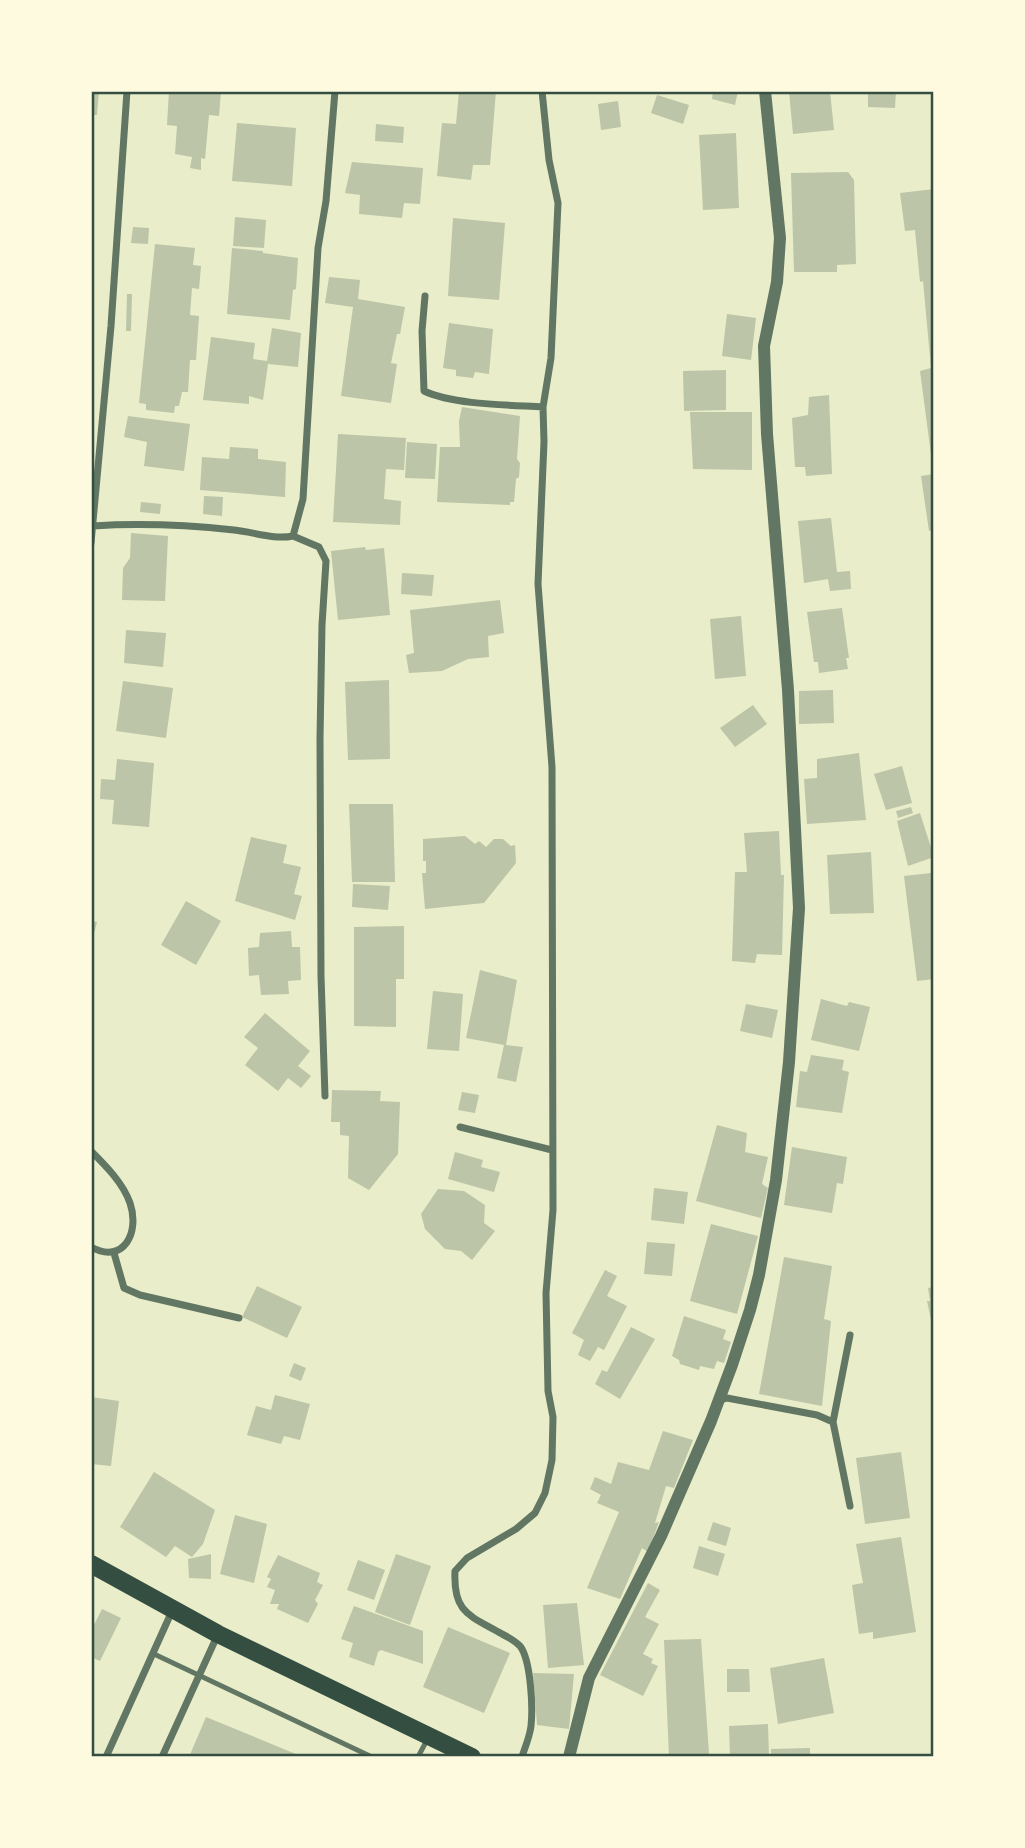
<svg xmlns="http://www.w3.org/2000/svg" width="1025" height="1848" viewBox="0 0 1025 1848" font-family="Helvetica,sans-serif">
<rect width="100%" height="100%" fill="#e9edc9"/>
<path fill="#bcc5a7" d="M91,91H99L97,115H91Z
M169,91H221L219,116L209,115L205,159L201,158V170L190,168L192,157L175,154L177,126L167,125Z
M459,91H496L490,165H473L471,180L437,176L442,123L456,124Z
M713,91H738L735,105L712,99Z
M789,91H830L834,130L793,134Z
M868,91H896L895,108L868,107Z
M657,95L689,105L683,124L651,113Z
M618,101L621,127L601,130L598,104Z
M237,123L296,128L292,186L232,181Z
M376,124L404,127L403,143L375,141Z
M736,133L739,208L703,210L699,135Z
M352,162L423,168L420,204L404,203L402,218L359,214L360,195L345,193Z
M848,172L854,180L856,264L837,265V272H794L791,173Z
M934,189V462H932L920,371L931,368L923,281L920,282L915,230L905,231L900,193Z
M235,217L266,220L264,248L233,246Z
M453,218L505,223L499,300L448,296Z
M133,227L149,228L148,244L131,243Z
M155,244L195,248L193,265L201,266L199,289L192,288L190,315L199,316L196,360H190L188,392H182L179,406H175L174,413L146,410V404L139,403Z
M232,248L263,251V253L298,258L296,289L293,290L290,320L227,314Z
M329,277L360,280L358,299L405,307L400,334H397L391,363L397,364L391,403L341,396L353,307L325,303Z
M127,294H132L131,331H126Z
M727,314L756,318L751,360L722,356Z
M449,323L493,329L489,374L475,372L473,378L456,376V370L443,368Z
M272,328L301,333L298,367L268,364L263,400L249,396V404L203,400L211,337L255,343L253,359L267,361Z
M726,370V410L684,411L683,371Z
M829,395L832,474L806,476L805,467H795L792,418L808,415L809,397Z
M462,407L520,416L517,459L520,463L519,477L516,479L514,502H510V505L437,502L440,447H460L459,421Z
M690,412H752V470L693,469Z
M128,416L190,424L184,471L144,466L147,442L124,437Z
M338,434L406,438L404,470L386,469L384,499L401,501L400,525L333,522Z
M407,442L437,444L435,479L405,478Z
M230,447L258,449V459L286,462L285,497L200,490L202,457L229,459Z
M934,474V530L929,531L921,476Z
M204,496L223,497L222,516L203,514Z
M141,502L161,504L160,514L140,512Z
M831,518L837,572L850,571L851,589L830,591L828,579L804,583L798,521Z
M131,533L168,536L165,601L122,600L123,568L130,558Z
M365,547L366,550L384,548L390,615L338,620L331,551Z
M402,573L434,575L432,596L401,594Z
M500,600L504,633L488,636L489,657L468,659L442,671L409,673L406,655L414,653L410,610Z
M842,608L849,658H846L848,669L819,673L818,662H814L807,612Z
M741,616L746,676L715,679L710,619Z
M126,630L166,633L163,667L124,663Z
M389,680L390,759L348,760L345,682Z
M123,681L173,688L166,738L116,731Z
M833,690L834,723L799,724V691Z
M753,705L767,724L735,747L720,728Z
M859,753L866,820L807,824L804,779L817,778V759Z
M117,759L154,763L149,827L112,824L114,800L100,799L101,779L115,780Z
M902,766L912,803L886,810L874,774Z
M349,804H393L395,882H352Z
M911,807L913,813L898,818L896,811Z
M920,813L934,857L908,866L897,821Z
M779,831L781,875H784L782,955L757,954L755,963L732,961L735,872H747L744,833Z
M465,836L475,844L479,841L486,847L494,839H503L511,846L515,845L516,863L484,903L425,909L422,873H426V861H423V839Z
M251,837L287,845L283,863L301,867L294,894L302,896L295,920L235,901Z
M871,852L874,913L830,914L827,855Z
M931,873L934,900V979L917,981L904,876Z
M353,884L390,886L388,910L352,907Z
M186,901L221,921L196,965L161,945Z
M91,921L97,922L92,942H91Z
M404,926V979H396V1027L354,1026V927Z
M291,931L292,947H300L301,980L288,981L289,994L261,995L259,975L249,976L248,948L259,947L260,933Z
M480,970L517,980L506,1045L523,1047L516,1082L497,1078L504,1045L466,1038Z
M433,991L463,994L459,1051L427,1049Z
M821,999L847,1006L849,1002L870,1007L859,1051L811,1040Z
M746,1004L778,1010L772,1038L740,1031Z
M265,1013L310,1051L298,1066L311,1076L301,1088L288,1078L278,1091L245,1065L258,1048L244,1037Z
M811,1055L844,1060L842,1070L849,1072L842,1113L796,1107L800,1071L807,1072Z
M332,1090L381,1091L380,1101L400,1102L398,1154L369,1190L348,1178L349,1136L340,1135V1122H331Z
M462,1092L479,1095L475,1113L458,1110Z
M717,1125L747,1133L745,1152L768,1157L762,1184L768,1188L761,1218L696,1201Z
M792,1147L847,1157L843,1184L837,1183L832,1213L784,1205Z
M455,1152L483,1160L481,1167L500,1172L494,1192L448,1179Z
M654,1188L688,1192L684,1224L651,1220Z
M438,1189L464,1191L485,1205L484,1223L495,1231L472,1260L461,1251L445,1249L425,1229L421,1214Z
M711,1224L758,1236L737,1314L690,1301Z
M647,1242L675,1244L672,1276L644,1274Z
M784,1257L832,1266L824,1319L831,1321L822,1406L759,1394Z
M605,1270L617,1276L607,1296L627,1306L604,1350L598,1347L590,1361L578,1355L584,1340L572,1333Z
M257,1286L302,1307L287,1338L242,1317Z
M934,1287V1330H933L927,1301H930L928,1288Z
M684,1316L726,1330L723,1339L731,1342L724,1363L717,1361L714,1369L700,1366L699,1370L680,1364L679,1360L672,1356Z
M631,1327L655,1339L620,1399L595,1384L602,1370L607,1372Z
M294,1363L306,1368L301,1381L289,1376Z
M275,1395L310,1404L300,1440L284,1436L281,1444L247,1435L256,1406L271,1410Z
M91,1397L119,1401L111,1466L91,1464Z
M663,1431L693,1440L674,1488L666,1486L655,1523L659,1522L648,1552L642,1548L620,1599L587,1588L619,1512L597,1503L601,1495L590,1489L595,1477L611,1484L618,1462L649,1470Z
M901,1452L910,1518L865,1524L856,1458Z
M154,1472L215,1510L203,1544L192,1557L175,1546L166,1557L120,1527Z
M235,1515L267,1524L254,1583L220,1574Z
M713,1522L731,1528L726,1546L707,1540Z
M901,1537L916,1632L873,1639V1632L859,1634L852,1585L863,1583L856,1544Z
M699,1546L725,1554L718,1576L693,1568Z
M211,1554V1579L189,1578L188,1559Z
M396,1554L431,1566L410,1625L375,1612Z
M278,1555L320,1573L317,1582L323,1585L315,1600L318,1604L308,1623L277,1609L279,1604H270L275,1590L267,1587L271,1579L267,1577Z
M358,1560L385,1570L374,1600L347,1590Z
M648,1583L660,1590L645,1617L659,1624L643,1654L653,1659L651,1663L658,1666L643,1696L600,1675Z
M577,1603L584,1665L548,1668L543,1605Z
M354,1606L423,1631V1664L381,1650L378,1652L374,1666L349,1657L353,1643L341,1639Z
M102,1609L121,1618L100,1661L91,1657V1631Z
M448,1627L510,1653L484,1713L423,1687Z
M701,1639L709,1753L706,1757H669L664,1640Z
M824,1658L834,1713L778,1724L770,1668Z
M727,1669H749L750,1692H727Z
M533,1673L574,1674L569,1729L537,1725Z
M206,1717L303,1757H189Z
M768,1724L769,1757H730L729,1726Z
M810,1748V1757H771V1749Z"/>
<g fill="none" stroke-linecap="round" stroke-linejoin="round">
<path stroke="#617663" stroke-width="5" d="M154,1654L372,1757
M418,1757L428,1738"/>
<path stroke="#617663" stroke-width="7" d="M425,296L422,331L424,391C454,405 510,405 543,407
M93,526C140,523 187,525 234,530C254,532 274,540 293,536L303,499L318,248L326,201L335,91
M293,536L319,547L326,561L322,625L320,738L321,976L325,1096
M91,543L111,326L127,91
M460,1127L552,1150
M91,1151C106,1166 123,1183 130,1203C140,1232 124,1265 91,1247
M114,1253L124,1288L140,1295L239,1318
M719,1400L727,1398L817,1415L833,1422L850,1506
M833,1422L850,1335
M106,1757L172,1611
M162,1757L218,1634
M522,1757C525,1747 530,1736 531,1726C533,1708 531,1660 520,1646C515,1641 508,1637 502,1634C469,1615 453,1613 455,1571L467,1558L516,1529L535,1513L545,1493L552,1460L553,1417L548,1391L546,1293L553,1210L552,767L538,584L544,442L543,407L551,358L558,203L549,160L542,91"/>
<path stroke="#617663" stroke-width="12" d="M569,1757L589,1678L661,1536L711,1421L732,1365L750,1310L759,1275L776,1180L789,1062L799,908L788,690L767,434L764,346L777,282L780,238L765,91"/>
<path stroke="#344e41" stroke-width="18" d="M91,1564L218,1634L472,1757"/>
</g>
<rect width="1025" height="1848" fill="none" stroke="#fefae0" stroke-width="186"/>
<rect x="93" y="93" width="839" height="1662" fill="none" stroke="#344e41" stroke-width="2.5"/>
</svg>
